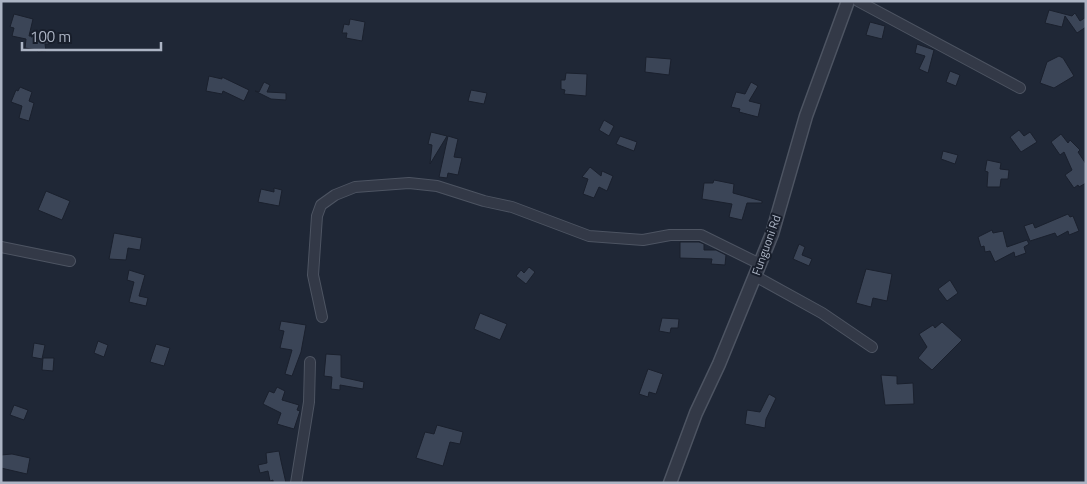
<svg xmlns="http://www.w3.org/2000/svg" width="1087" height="484" viewBox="0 0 1087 484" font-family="'Titillium Web',sans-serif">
<rect width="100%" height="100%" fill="#1f2736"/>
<path fill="#3b4557" stroke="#1a202d" d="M1049,10L1072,16L1075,13L1080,21L1086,17V27L1077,33L1065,16L1062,27L1045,23Z
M14,14L33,19L29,36H49V44H45L46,51L38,52L37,50L25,48L26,39L12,36L14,28L10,27Z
M350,19L365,22L362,41L346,38L347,33H342L344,24L349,25Z
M870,22L885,26L882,39L866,35Z
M917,44L934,50L928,73L919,69L925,56L915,53Z
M1059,56L1063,58L1074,76L1054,88L1040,83L1047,62Z
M646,57L671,59L669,75L645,72Z
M950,71L960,75L956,86L946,82Z
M566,73L587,74L586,96L564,94L565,90L561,89V80H565Z
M209,76L222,79V77L249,90L244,101L223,91L222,94L206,91Z
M264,82L270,85L267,92L286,93V100L271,99L255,91L259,92Z
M751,82L758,86L749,101L761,104L758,117L739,112L740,109L731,107L736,92L745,94Z
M20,87L32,92L29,101L34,103L29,121L19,118L22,106L11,102L16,90L18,91Z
M471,90L487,93L484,104L468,101Z
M604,120L614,126L609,136L599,130Z
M1019,130L1024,136L1030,132L1037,142L1021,152L1010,137Z
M431,132L447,136L430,164L432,145L428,144Z
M1061,134L1068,143L1070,140L1080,150L1078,152L1086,164V183L1079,187L1078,185L1074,188L1065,175L1072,170L1064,152L1060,155L1051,142Z
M448,136L458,139L454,157L462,158L458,175L448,173L447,178L439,177Z
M620,136L637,142L634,151L616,144Z
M943,151L958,155L955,164L941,159Z
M987,160L1001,163L1000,169L1009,170L1008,179H1001L1000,187H987L988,172L985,171Z
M590,167L601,176L602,171L613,176L607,191L599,187L594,198L583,194L588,179L582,177Z
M714,180L734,184L733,193L762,201V203H747L742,220L729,217L732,204L702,199L704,183H713Z
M274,188L282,190L279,206L258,202L261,189L274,192Z
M46,191L70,201L62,220L38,210Z
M1068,214L1070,217L1073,216L1079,231L1069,235L1068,231L1057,237L1055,233L1030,241L1024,226L1033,223L1035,228Z
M992,230L993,233L1003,231L1007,247L1027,240L1029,244L1024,247L1026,253L1015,257L1014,252L995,262L990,251L985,252L984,246L981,247L978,237Z
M114,233L142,238L140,250L128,248L126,260L109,259Z
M680,242H699L704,244V250H716L726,255L725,265L711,264L712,259L680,258Z
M799,244L805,247L802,255L812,259L809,266L793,259Z
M529,267L535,272L526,284L516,276L521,270L524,273Z
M866,269L892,274L887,301L873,298L871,307L856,303Z
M129,270L145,275L139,296L148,298L146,306L129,302L134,282L127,280Z
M950,280L958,293L947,301L938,289Z
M480,313L507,324L500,340L474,329Z
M662,318L679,319L678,328H671L670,333L659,331Z
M281,321L306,325L301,352L292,376L285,374L292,350L280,348L284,331L279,330Z
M942,322L962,340L932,370L918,358L927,347L919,334L933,325L935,328Z
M98,341L108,345L104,357L94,353Z
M34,343L45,345L42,359L32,357Z
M156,344L170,348L164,366L150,362Z
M326,354L341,355V377L364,382L363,389L340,385V390L331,389L332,377L324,376Z
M43,358H54L53,371L42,370Z
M648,369L663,374L656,394L649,392L648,397L639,394Z
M881,375L897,376V384L913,383L914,404L885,405Z
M277,387L285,391L282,400L299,405L297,410L300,411L294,429L277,424L281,413L263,404L269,391L274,393Z
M769,394L776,398L766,419L765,428L745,424L747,410L760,412Z
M14,405L28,410L24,420L10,415Z
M437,425L463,432L460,444L450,442L443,466L416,458L425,432L434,434Z
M279,451L281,461L286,483H273V480L270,481L268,471L260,473L258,465L267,463L266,453Z
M12,454L30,458L27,474L1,468V455Z"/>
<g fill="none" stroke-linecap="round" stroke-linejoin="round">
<g stroke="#4d5462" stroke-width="12">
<path id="minor" d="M858,1L1020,88
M1,247L70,261
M755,276L822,313L872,347
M322,317L313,275L317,216L321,205L335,195L355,187L409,183L437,186L484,201L512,207L589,236L643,240L670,235H701L760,264
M296,483L309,402L310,362"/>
</g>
<g stroke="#4d5462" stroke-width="15">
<path id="tertiary" d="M670,483L696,413L719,364L772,234L806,116L848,1"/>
</g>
<use href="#minor" stroke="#333947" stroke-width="10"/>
<use href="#tertiary" stroke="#333947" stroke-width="12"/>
</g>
<g text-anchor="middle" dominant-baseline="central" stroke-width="4" stroke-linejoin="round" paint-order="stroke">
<g font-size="12" fill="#acb4c4" stroke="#181e2b">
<text transform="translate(766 245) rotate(-70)">Funguoni Rd</text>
</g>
</g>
<rect width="1087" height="484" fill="none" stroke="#acb4c4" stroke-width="5"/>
<path d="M22 42v8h139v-8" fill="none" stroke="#acb4c4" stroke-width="2.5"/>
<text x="30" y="42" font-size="15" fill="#acb4c4" stroke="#181e2b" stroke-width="4" paint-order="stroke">100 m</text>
</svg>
